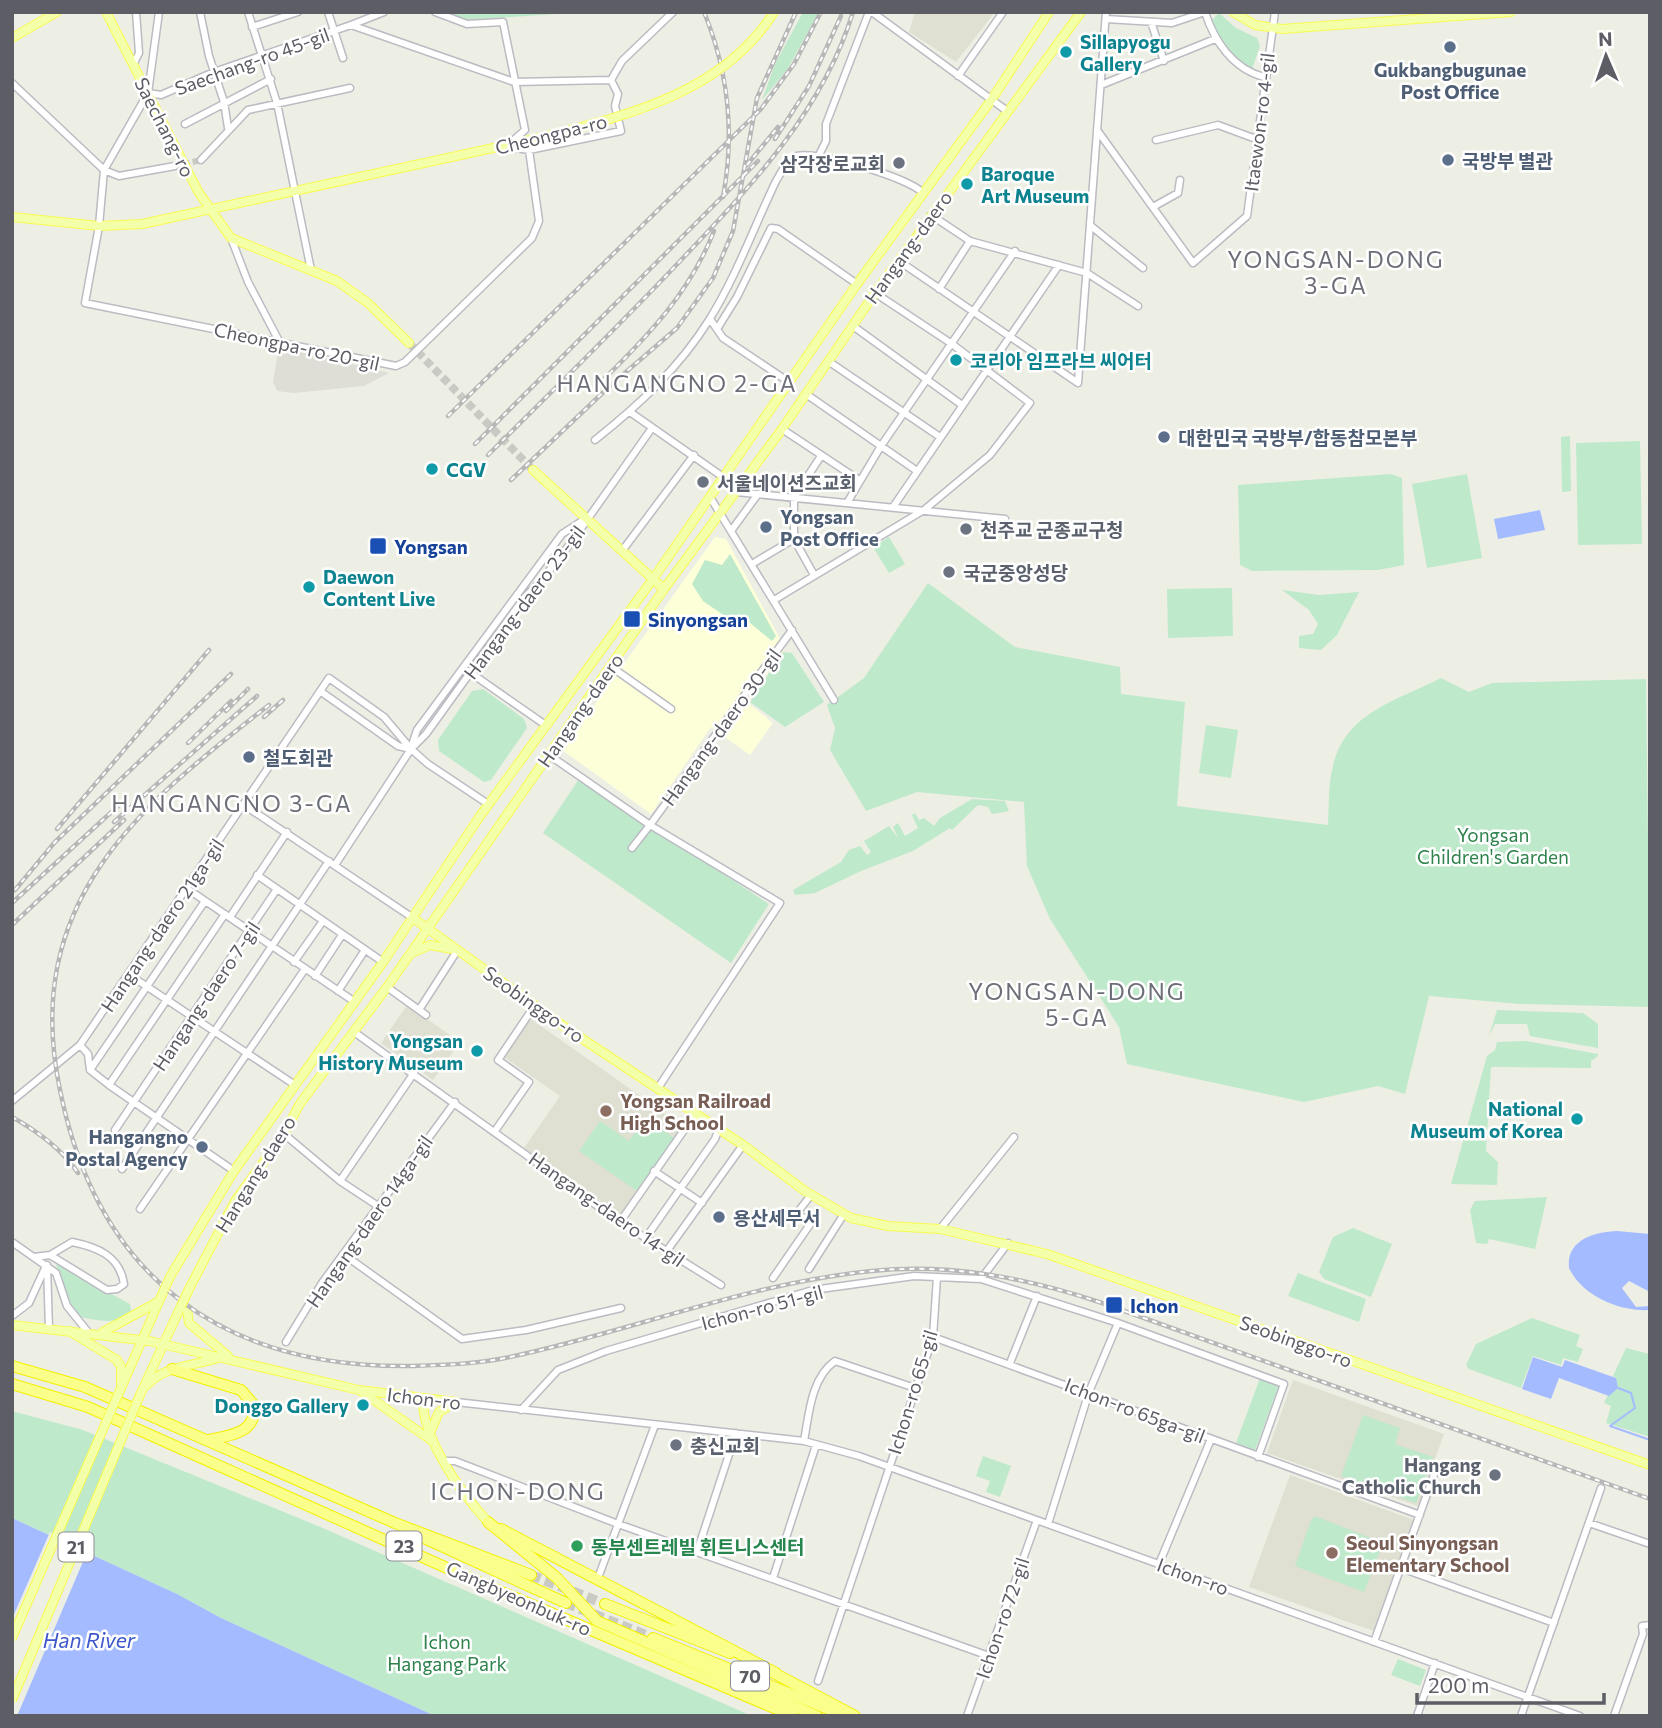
<svg xmlns="http://www.w3.org/2000/svg" width="1662" height="1728" viewBox="0 0 1662 1728" font-family="Commissioner,'Noto Sans KR',sans-serif">
<rect width="100%" height="100%" fill="#eeefe4"/>
<path fill="#fdffd9" d="M715,537L726,539L785,648L747,702L773,723L750,755L711,727L651,814L562,750Z"/>
<path fill="#deded6" d="M279,346L389,373L364,386L294,393L277,391L273,382Z"/>
<path fill="#dfdfd2" d="M915,12H995L956,62L909,32Z
M407,1005L460,1042L433,1080L381,1043Z
M531,1019L683,1126L620,1215L524,1148L560,1096L504,1057Z
M1293,1380L1444,1434L1418,1506L1267,1453Z
M1290,1475L1414,1520L1374,1631L1249,1587Z"/>
<path fill="#bee9cb" d="M446,12H555L556,14L465,20Z
M803,12H819L787,70L762,100L775,64Z
M1219,13L1236,28L1257,38L1260,46L1252,69C1232,58 1219,42 1211,21Z
M1570,436L1571,491L1562,492L1561,437Z
M1640,441L1642,544L1578,545L1576,443Z
M1391,474L1402,478L1404,565L1378,570L1252,571L1240,565L1238,485Z
M1467,474L1482,558L1427,568L1412,484Z
M889,537L905,564L889,573L873,547Z
M730,554L776,636L772,641L743,617L732,621L703,601L692,584L705,560L722,565Z
M928,583L1015,647L1120,667L1121,694L1185,702L1177,806L1328,825C1329,806 1328,785 1333,766C1346,712 1396,701 1441,678L1469,692L1492,683L1646,679L1650,1007L1520,1004L1429,996L1405,1094L1378,1086L1304,1102L1127,1064L1119,1027L1050,919L1027,866L1024,802L917,792L866,811L830,750L835,728L827,705L864,678Z
M1232,588L1233,636L1168,638L1167,589Z
M1282,590L1319,595L1359,592L1337,635L1321,650L1299,648V636L1313,634L1318,624L1309,610Z
M783,652L792,653L824,702L785,727L750,702Z
M483,689L524,719L527,728L491,780L484,782L439,751L438,740L472,691Z
M1206,725L1238,730L1231,778L1199,773Z
M579,779L769,904L731,963L543,833Z
M972,799L1005,801L1009,811L992,814L988,807L978,805L952,830L950,828L913,851L861,871L815,893L795,895L793,890L841,862L849,850L860,846L867,855L871,852L864,841L889,826L898,838L893,827L898,823L905,836L918,828L912,815L915,813L919,820L924,818L934,826L940,818Z
M1497,1010L1583,1013L1598,1024V1048L1530,1036L1527,1024H1495L1489,1036Z
M1526,1041L1598,1054V1056L1591,1061V1068L1491,1067L1486,1151L1498,1162L1497,1185L1451,1184L1487,1056L1495,1050L1497,1042Z
M645,1118L674,1138L637,1191L579,1151L600,1121L629,1141Z
M1547,1197L1535,1249L1489,1239L1487,1244L1476,1243L1470,1210L1475,1201Z
M1353,1228L1392,1244L1371,1297L1324,1279L1319,1272L1333,1237Z
M56,1264L130,1304L131,1312C116,1326 98,1320 79,1317L69,1305Z
M1298,1273L1366,1299L1359,1322L1288,1296Z
M1532,1318L1580,1335L1576,1346L1583,1349L1578,1362L1563,1358L1561,1365L1533,1356L1521,1388L1469,1369L1466,1365L1476,1344Z
M1626,1348L1650,1354V1437L1606,1423L1611,1406L1604,1403L1616,1378L1613,1376Z
M1260,1378L1279,1385L1255,1450L1236,1443Z
M12,1411L83,1430L318,1526L752,1716H435L221,1618L177,1594L12,1518Z
M1363,1415L1400,1428L1395,1444L1433,1457L1416,1503L1341,1476Z
M983,1456L1011,1466L1000,1497L986,1492L990,1481L976,1476Z
M1315,1516L1383,1543L1364,1592L1295,1566L1311,1520Z
M1398,1659L1426,1670L1420,1686L1391,1675Z"/>
<path fill="#a4bcff" d="M1540,510L1545,530L1498,539L1494,519Z
M1617,1231L1650,1234V1292L1629,1281L1622,1288L1636,1307L1650,1306V1310C1620,1312 1582,1296 1569,1268C1566,1240 1594,1232 1617,1231Z
M1533,1357L1562,1367L1565,1360L1616,1378L1618,1388L1609,1396L1559,1378L1551,1399L1522,1389Z
M12,1518L177,1594L221,1618L435,1716H12Z"/>
<path fill="#eeefe4" d="M50,1532L88,1550L17,1716H12V1619Z"/>
<g fill="none" stroke-linecap="round" stroke-linejoin="round">
<path stroke="#a4bcff" stroke-width="2" d="M1618,1388L1631,1393L1635,1408L1610,1426L1650,1440"/>
<path stroke="#cacac4" stroke-width="6" stroke-dasharray="6 3" stroke-linecap="butt" d="M175,166L201,160"/>
<path stroke="#cacac4" stroke-width="8" stroke-dasharray="8 4" stroke-linecap="butt" d="M409,343L533,470"/>
<path stroke="#cacac4" stroke-width="10" stroke-dasharray="10 5" stroke-linecap="butt" d="M531,1575L605,1604
M566,1603L653,1638"/>
<g stroke="#bbbbc3" stroke-width="9">
<path id="minor" d="M159,12L148,93L104,170L99,226L85,303L396,366L405,362L532,238L539,221L529,150
M200,12L209,56L224,102L228,128
M248,12L277,103L311,270
M328,12L343,58
M435,12L467,24L503,22L525,130L508,145
M872,12L1007,111
M1205,12C1214,41 1233,69 1264,77
M1106,19L1172,23L1205,12
M1151,22L1164,61
M351,25L384,12
M252,27L298,12
M134,63L139,53L136,12
M958,76L1003,12
M12,83L104,170L119,176L175,166
M1101,85L1215,39
M148,93L161,95L214,72L351,25L514,82L611,80L622,61L673,12
M185,124L271,79
M1097,130L1193,263L1247,216L1275,12
M1156,140L1218,125L1256,139
M509,147L529,150L621,131L615,106L618,94L611,80
M817,159L826,141V124L869,12
M201,160L248,110L350,88
M1153,207L1178,193L1180,180
M931,215L970,241L1087,273L1138,306
M1091,226L1143,268
M231,238L248,282L279,341
M899,261L1078,383L1106,12
M939,289L970,241
M710,319L723,338L789,382
M853,326L962,405
M717,329L737,297L771,228L778,229L857,284
M828,361L940,437
M806,394L917,471
M630,412L723,477
M782,429L859,480
M595,440C639,405 679,368 709,320C736,277 754,227 776,181C781,173 787,159 797,156C818,151 908,177 923,193
M736,492L1005,519
M710,497L834,700
M847,503L881,446L1015,251
M893,507L1059,265
M731,531L758,494
M622,551L694,455
M752,564L794,539
M814,575L794,539V497L821,456
M774,600L924,510L990,455L1030,403L952,344L875,293
M610,666L671,709
M468,671L544,724
M320,691L398,746L411,749
M411,748L417,730L562,534L582,521
M549,755L650,825L632,848
M244,805L413,918
M335,865L411,749L426,734L524,598L541,581L570,544L652,428
M257,875L383,962
M186,888L355,1002
M230,917L287,832
M294,962L323,921
M128,974L295,1085
M315,976L342,935
M387,987L426,1015
M338,991L365,950
M419,1010L457,951
M354,1032L620,1222L721,1285
M80,1045L88,1054L90,1070L109,1085L234,1171
M90,1070L205,901
M109,1085L225,914
M658,1088L780,903L650,825L792,630
M12,1101L80,1045L329,678L384,717L411,749L428,764L488,804
M115,1130L277,889
M495,1131L529,1082L498,1060L535,1005
M284,1134L340,1181L378,1206
M122,1169L329,861
M654,1171L702,1203
M340,1181L414,1073
M140,1209L305,969
M620,1222L696,1113
M940,1229L1014,1137
M645,1239L715,1139L719,1128
M12,1242L56,1273L67,1306L88,1332
M666,1252L743,1145
M343,1254L462,1339L526,1330L621,1308
M34,1257L50,1255L72,1242C97,1247 120,1256 124,1284L117,1289L107,1290L50,1255
M47,1265L49,1329
M809,1269L844,1214
M773,1278L811,1223L797,1213L811,1195
M981,1279L1118,1323L1284,1384L1258,1457
M12,1316L29,1303L46,1266
M933,1337L1420,1515
M286,1342L322,1283L455,1102
M1010,1363L1037,1296
M456,1402L804,1441L859,1456L1580,1716
M521,1410L558,1370L606,1351L813,1290L914,1276L981,1279L1008,1243
M804,1441C809,1414 811,1378 835,1361L915,1388
M445,1461H455L618,1524L989,1656
M1589,1523L1650,1544
M1048,1524L1089,1392L1118,1323
M697,1552L736,1433
M1159,1564L1211,1439
M1401,1568L1554,1623
M598,1578L655,1425
M773,1578L816,1445
M1374,1642L1436,1469
M818,1681L933,1337L937,1277
M967,1716L1037,1520
M1417,1716L1435,1663
M1521,1716L1601,1488
M1614,1716L1643,1634L1642,1626L1650,1625"/>
</g>
<g stroke="#f8fb51" stroke-width="10">
<path id="major" d="M106,12L199,193L231,238L337,281L368,303L409,343
M1233,12L1255,25L1282,29L1511,12
M12,38L57,12
M12,217L99,226L142,224L535,139
M533,470L664,589
M413,918L569,1030L743,1145L805,1191L851,1218L888,1226L940,1229L1047,1254L1650,1465
M412,953L430,945L452,949
M171,1275L234,1171L383,962L480,816L653,579L857,284L992,99L1049,12
M190,1287L235,1201L284,1134L299,1105L387,987L664,589L782,429L875,293L1081,12
M187,1310L189,1323L228,1356
M12,1325L149,1341L359,1390L456,1402
M69,1331L117,1360L121,1367V1385
M103,1332L156,1303
M147,1385C165,1365 196,1366 221,1357
M121,1388L164,1290
M362,1392L431,1440
M140,1395L181,1306
M423,1398C421,1437 461,1493 488,1522
M429,1435L439,1412L456,1402"/>
</g>
<g stroke="#f3ef00" stroke-width="12">
<path id="highway" d="M12,1366L85,1387L395,1523L531,1575
M172,1369L241,1390L253,1404C259,1433 229,1436 208,1440
M12,1384L88,1407L476,1581L793,1716
M488,1522L557,1578L597,1621L817,1716
M501,1529L776,1673
M426,1539L566,1603
M605,1604L730,1653
M653,1638L838,1713
M772,1672L855,1716"/>
</g>
<use href="#minor" stroke="#fff" stroke-width="6"/>
<use href="#major" stroke="#f3ffa9" stroke-width="8"/>
<use href="#highway" stroke="#faff8b" stroke-width="10"/>
<g stroke="#b7b7b8" stroke-width="4.5">
<path id="rail" d="M704,12C729,73 735,133 723,197
M775,139L809,86L841,16
M747,165L778,127
M602,381C649,335 690,292 714,231
M448,416L761,109L794,64L821,12
M475,444L758,161
M488,455C553,390 619,326 682,259C751,186 823,111 853,12
M511,480L612,384L677,328L713,278L733,231L757,98L796,12
M269,705C136,808 21,904 60,1090C98,1279 224,1369 413,1366C444,1365 475,1364 505,1358C627,1333 747,1283 872,1271C951,1263 1027,1278 1102,1303L1650,1499
M226,711L248,689
M264,717L283,700
M188,743L231,701
M114,822L257,696
M57,829L209,650
M15,890L55,842L231,674
M12,903L118,806
M12,925L124,820
M12,1117C37,1131 62,1149 78,1173"/>
</g>
<use href="#rail" stroke="#fff" stroke-width="2" stroke-dasharray="5" stroke-linecap="butt"/>
<g stroke="#f8fb51" stroke-width="10" stroke-linecap="butt">
<path id="major-bridge" d="M535,139C623,116 722,95 774,12
M164,1290L171,1275
M181,1306L190,1287
M12,1638L121,1388
M12,1700L140,1395"/>
</g>
<use href="#major-bridge" stroke="#f3ffa9" stroke-width="8"/>
</g>
<g fill="#5c6f8a" stroke="#fff" stroke-width="2.5">
<circle cx="1450" cy="47" r="7"/>
<circle cx="1448" cy="160" r="7"/>
<circle cx="1164" cy="437" r="7"/>
<circle cx="766" cy="527" r="7"/>
<circle cx="249" cy="757" r="7"/>
<circle cx="202" cy="1147" r="7"/>
<circle cx="719" cy="1217" r="7"/>
</g>
<g fill="#0f9aa8" stroke="#fff" stroke-width="2.5">
<circle cx="1066" cy="52" r="7"/>
<circle cx="967" cy="184" r="7"/>
<circle cx="956" cy="360" r="7"/>
<circle cx="432" cy="469" r="7"/>
<circle cx="309" cy="587" r="7"/>
<circle cx="477" cy="1051" r="7"/>
<circle cx="1577" cy="1119" r="7"/>
<circle cx="363" cy="1405" r="7"/>
</g>
<g fill="#6b7280" stroke="#fff" stroke-width="2.5">
<circle cx="899" cy="163" r="7"/>
<circle cx="703" cy="482" r="7"/>
<circle cx="966" cy="529" r="7"/>
<circle cx="949" cy="572" r="7"/>
<circle cx="676" cy="1445" r="7"/>
<circle cx="1495" cy="1475" r="7"/>
</g>
<g fill="#1a4fb4" stroke="#fff" stroke-width="2.5">
<rect x="369" y="537" width="18" height="18" rx="3.5"/>
<rect x="623" y="610" width="18" height="18" rx="3.5"/>
<rect x="1105" y="1296" width="18" height="18" rx="3.5"/>
</g>
<g fill="#8d6e63" stroke="#fff" stroke-width="2.5">
<circle cx="606" cy="1111" r="7"/>
<circle cx="1332" cy="1553" r="7"/>
</g>
<circle fill="#2e9e5b" stroke="#fff" stroke-width="2.5" cx="577" cy="1546" r="7"/>
<g text-anchor="middle" dominant-baseline="central" stroke-width="5" stroke-linejoin="round" paint-order="stroke">
<g fill="#fff" stroke="#8d8e93" stroke-width="2">
<rect x="386.5" y="1531.5" width="35" height="29" rx="5"/>
<rect x="58.5" y="1532.5" width="35" height="29" rx="5"/>
<rect x="731" y="1661.5" width="38" height="29" rx="5"/>
</g>
<g font-size="18" font-weight="bold" fill="#5c5d65">
<text x="404" y="1546">23</text>
<text x="76" y="1547">21</text>
<text x="750" y="1676">70</text>
</g>
<g font-size="19" font-weight="bold" fill="#0d838f" stroke="#fff" text-anchor="start">
<text x="1080" y="41">Sillapyogu<tspan x="1080" dy="22">Gallery</tspan></text>
<text x="981" y="173">Baroque<tspan x="981" dy="22">Art Museum</tspan></text>
<text x="970" y="360">코리아 임프라브 씨어터</text>
<text x="446" y="469">CGV</text>
<text x="323" y="576">Daewon<tspan x="323" dy="22">Content Live</tspan></text>
<text x="463" y="1040" text-anchor="end">Yongsan<tspan x="463" dy="22">History Museum</tspan></text>
<text x="1563" y="1108" text-anchor="end">National<tspan x="1563" dy="22">Museum of Korea</tspan></text>
<text x="349" y="1405" text-anchor="end">Donggo Gallery</text>
</g>
<g font-size="19" fill="#5c5d65" stroke="#fff">
<text transform="translate(252 61) rotate(-20)">Saechang-ro 45-gil</text>
<text transform="translate(1259 122) rotate(-83)">Itaewon-ro 4-gil</text>
<text transform="translate(165 127) rotate(63)">Saechang-ro</text>
<text transform="translate(551 134) rotate(-14)">Cheongpa-ro</text>
<text transform="translate(908 247) rotate(-54)">Hangang-daero</text>
<text transform="translate(297 346) rotate(12)">Cheongpa-ro 20-gil</text>
<text transform="translate(524 602) rotate(-53)">Hangang-daero 23-gil</text>
<text transform="translate(580 710) rotate(-55)">Hangang-daero</text>
<text transform="translate(721 727) rotate(-54)">Hangang-daero 30-gil</text>
<text transform="translate(162 925) rotate(-56)">Hangang-daero 21ga-gil</text>
<text transform="translate(206 996) rotate(-56)">Hangang-daero 7-gil</text>
<text transform="translate(534 1004) rotate(35)">Seobinggo-ro</text>
<text transform="translate(255 1174) rotate(-58)">Hangang-daero</text>
<text transform="translate(607 1209) rotate(35)">Hangang-daero 14-gil</text>
<text transform="translate(369 1221) rotate(-55)">Hangang-daero 14ga-gil</text>
<text transform="translate(762 1307) rotate(-15)">Ichon-ro 51-gil</text>
<text transform="translate(1296 1341) rotate(20)">Seobinggo-ro</text>
<text transform="translate(912 1392) rotate(-73)">Ichon-ro 65-gil</text>
<text transform="translate(424 1398) rotate(7)">Ichon-ro</text>
<text transform="translate(1135 1410) rotate(21)">Ichon-ro 65ga-gil</text>
<text transform="translate(1193 1576) rotate(20)">Ichon-ro</text>
<text transform="translate(519 1598) rotate(24)">Gangbyeonbuk-ro</text>
<text transform="translate(1002 1618) rotate(-71)">Ichon-ro 72-gil</text>
</g>
<g font-size="19" font-weight="bold" fill="#4e5e75" stroke="#fff" text-anchor="start">
<text x="1450" y="69" text-anchor="middle">Gukbangbugunae<tspan x="1450" dy="22">Post Office</tspan></text>
<text x="1462" y="160">국방부 별관</text>
<text x="1178" y="437">대한민국 국방부/합동참모본부</text>
<text x="780" y="516">Yongsan<tspan x="780" dy="22">Post Office</tspan></text>
<text x="263" y="757">철도회관</text>
<text x="188" y="1136" text-anchor="end">Hangangno<tspan x="188" dy="22">Postal Agency</tspan></text>
<text x="733" y="1217">용산세무서</text>
</g>
<g font-size="19" font-weight="bold" fill="#5b616d" stroke="#fff" text-anchor="start">
<text x="885" y="163" text-anchor="end">삼각장로교회</text>
<text x="717" y="482">서울네이션즈교회</text>
<text x="980" y="529">천주교 군종교구청</text>
<text x="963" y="572">국군중앙성당</text>
<text x="690" y="1445">충신교회</text>
<text x="1481" y="1464" text-anchor="end">Hangang<tspan x="1481" dy="22">Catholic Church</tspan></text>
</g>
<g font-size="19" font-weight="bold" fill="#164399" stroke="#fff" text-anchor="start">
<text x="394" y="546">Yongsan</text>
<text x="648" y="619">Sinyongsan</text>
<text x="1130" y="1305">Ichon</text>
</g>
<g font-size="19" fill="#2e824b" stroke="#fff">
<text x="1493" y="834">Yongsan<tspan x="1493" dy="22">Children's Garden</tspan></text>
<text x="447" y="1641">Ichon<tspan x="447" dy="22">Hangang Park</tspan></text>
</g>
<g font-size="19" font-weight="bold" fill="#785e54" stroke="#fff" text-anchor="start">
<text x="620" y="1100">Yongsan Railroad<tspan x="620" dy="22">High School</tspan></text>
<text x="1346" y="1542">Seoul Sinyongsan<tspan x="1346" dy="22">Elementary School</tspan></text>
</g>
<g font-size="19" font-weight="bold" fill="#27864d" stroke="#fff" text-anchor="start">
<text x="591" y="1546">동부센트레빌 휘트니스센터</text>
</g>
<g font-size="21" font-style="italic" fill="#3e58cb" stroke="#fff">
<text x="89" y="1639">Han River</text>
</g>
<g font-size="23" letter-spacing="2" fill="#6c6f77" stroke="#fff">
<text x="1336" y="259">YONGSAN-DONG<tspan x="1336" dy="26">3-GA</tspan></text>
<text x="677" y="383">HANGANGNO 2-GA</text>
<text x="232" y="803">HANGANGNO 3-GA</text>
<text x="1077" y="991">YONGSAN-DONG<tspan x="1077" dy="26">5-GA</tspan></text>
<text x="518" y="1491">ICHON-DONG</text>
</g>
</g>
<rect width="1662" height="1728" fill="none" stroke="#5c5d65" stroke-width="28"/>
<g transform="translate(1606 56) rotate(358)" stroke="#ffffff" stroke-width="5" paint-order="stroke">
<path d="M0-5L12 26L0 18L-12 26Z" fill="#5c5d65"/>
<text y="-10" font-size="19" font-weight="bold" text-anchor="middle" fill="#5c5d65">N</text>
</g>
<path d="M1417 1693v10h187v-10" fill="none" stroke="#5c5d65" stroke-width="3.5"/>
<text x="1428" y="1693" font-size="21" fill="#5c5d65" stroke="#ffffff" stroke-width="5" paint-order="stroke">200 m</text>
</svg>
